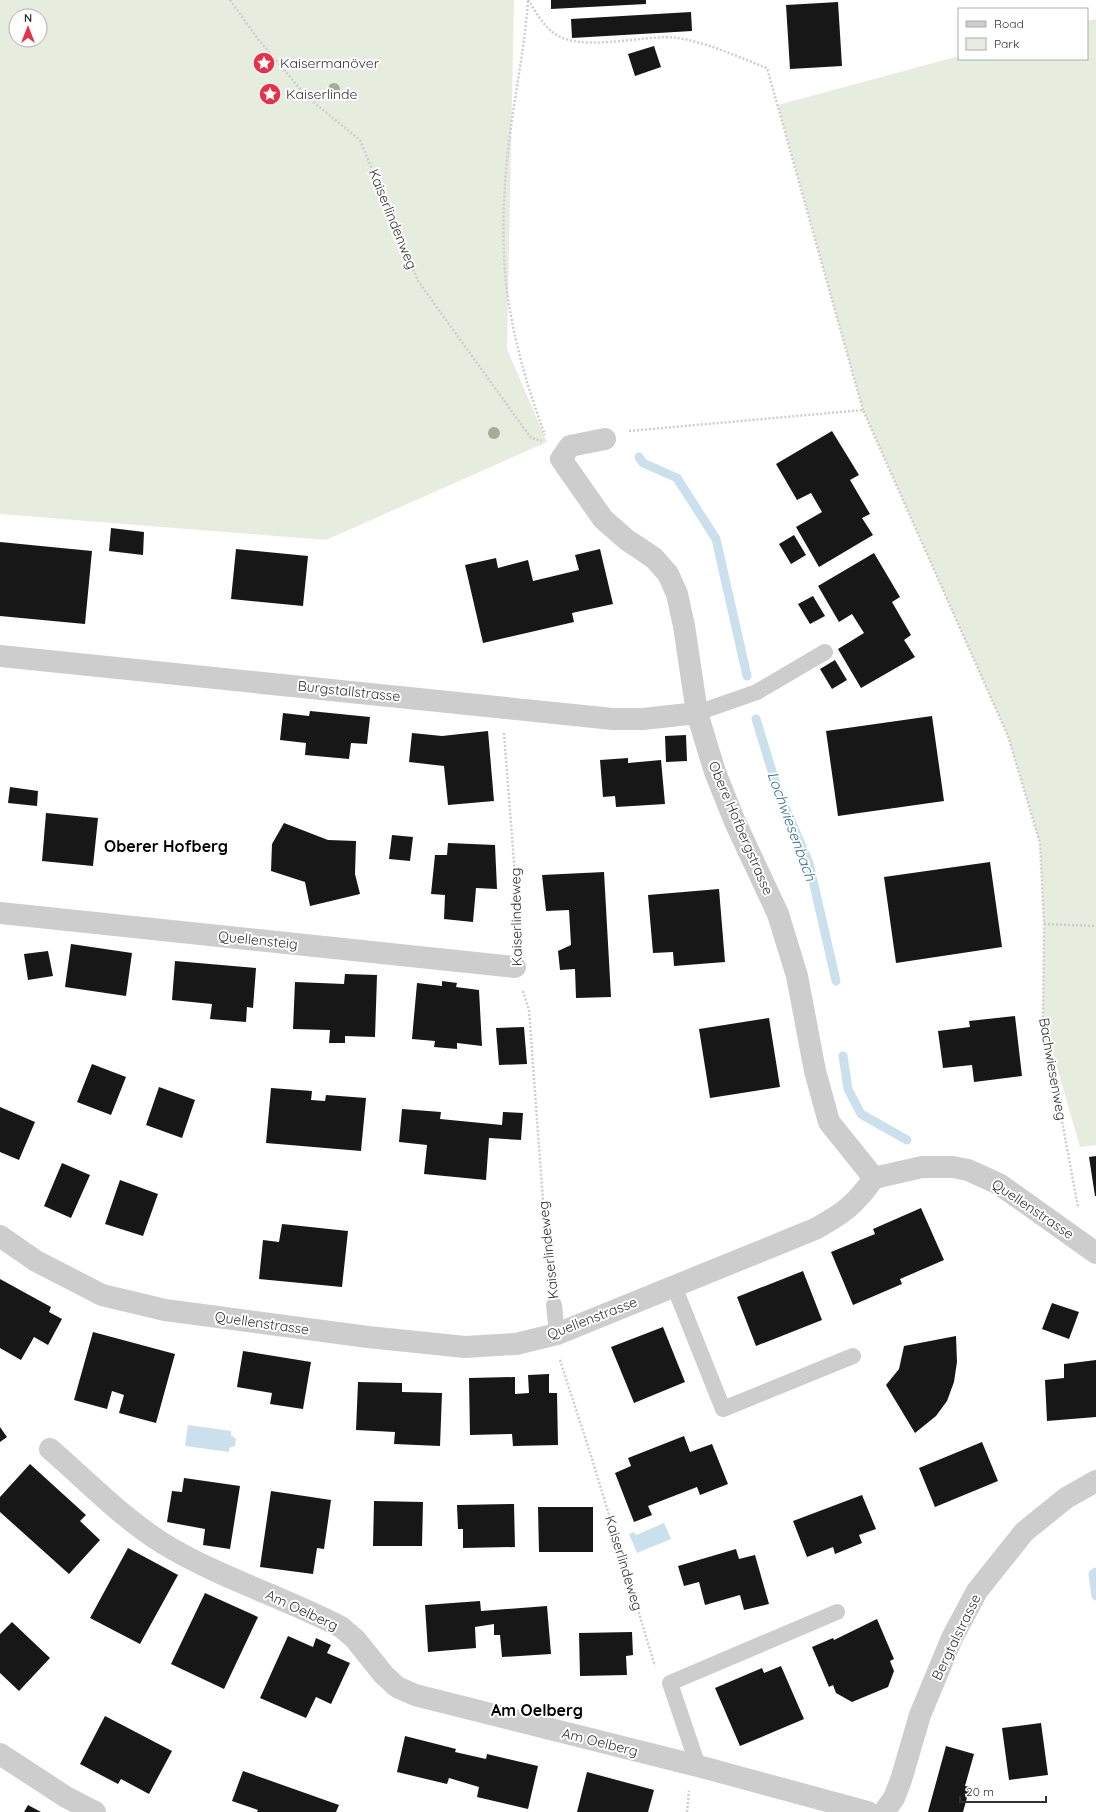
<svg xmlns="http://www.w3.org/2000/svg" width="1096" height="1812" viewBox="0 0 1096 1812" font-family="Quicksand,sans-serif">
<rect width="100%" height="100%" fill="#fff"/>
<path fill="#e7edde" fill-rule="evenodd" d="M0,0H514L507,349L547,442L326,540L0,514ZM16,16H40V40H16Z
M1096,19V1145L1080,1147L1043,1019L1044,924L1040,843L1008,736L863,410L778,105L959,56V59H1087V21Z"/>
<path fill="#cae1ed" d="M188,1425L231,1431V1435L236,1439L235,1446L229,1448V1452L185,1446Z
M664,1523L671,1539L637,1553L629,1534L634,1532L636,1535Z"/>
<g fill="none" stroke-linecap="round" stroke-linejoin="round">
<path stroke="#cae1ed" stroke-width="9" d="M639,457L643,463L677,478L716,539L747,676
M756,719L778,791L809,863L836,981
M843,1056L848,1089L861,1114L907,1140
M1096,1572L1093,1574L1096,1596"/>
</g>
<path fill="#171717" d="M551,0H646V4L551,9Z
M838,2L842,66L790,69L786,5Z
M691,12L692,31L572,38L571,19Z
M654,46L661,67L635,76L628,54Z
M832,431L859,475L850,480L870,514L862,518L873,535L819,567L796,527L822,512L811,493L797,500L776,464Z
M111,528L144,532L143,555L109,551Z
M794,535L806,555L791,564L779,544Z
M0,542L92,551L85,624L0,616Z
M236,549L308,556L303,606L231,599Z
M600,549L613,604L572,613L574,622L483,643L465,565L496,558L498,568L528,560L533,581L579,570L575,555Z
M874,553L900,597L892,602L911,635L904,640L915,657L861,688L838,649L864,633L852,614L839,622L818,586Z
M813,596L825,616L810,624L798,604Z
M835,660L847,680L832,689L820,669Z
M310,711L370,717L367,744L351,743L349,759L305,755L306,743L280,740L283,713L309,716Z
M932,716L944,801L838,816L826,731Z
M488,731L494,801L448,805L444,766L409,762L412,733L442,736Z
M686,735L687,761L666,762L665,736Z
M628,758V763L661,760L665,804L616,807L615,796L603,797L600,760Z
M10,787L38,791L37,806L8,803Z
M46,813L98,818L93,866L42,861Z
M284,823L328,840L356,841L355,874L360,894L310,906L305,882L271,871L272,844Z
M392,835L413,837L410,861L389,859Z
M448,843L495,845L497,889L476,888L473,922L444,919L445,895L431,894L435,855H447Z
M990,862L1002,947L896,963L884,877Z
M604,872L611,997L576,998L575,969L560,970L558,951L571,945L569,910L546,911L542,875Z
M719,889L725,962L674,966L673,952L653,953L648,895Z
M71,944L132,953L126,996L65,987Z
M48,951L53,976L28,980L24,954Z
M175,961L256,968L253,1008L247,1007L246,1022L210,1019L212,1004L172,1000Z
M345,974L377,975L375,1037L345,1036V1043H329L330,1030L293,1029L295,982L344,984Z
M442,981L457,983L456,987L479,990L482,1046L457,1043V1049L434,1047L435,1041L412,1039L417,983L442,986Z
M1015,1016L1022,1076L974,1082L972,1065L943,1068L938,1031L970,1027L969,1021Z
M769,1018L780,1087L710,1098L699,1029Z
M524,1027L527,1064L499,1065L496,1028Z
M92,1064L126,1077L111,1115L77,1102Z
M159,1087L195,1100L182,1138L146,1125Z
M271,1088L312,1091L311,1100L325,1101L326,1095L366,1098L361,1151L266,1143Z
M0,1107L35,1122L19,1160L0,1152Z
M402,1109L441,1112L440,1119L502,1125L503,1112L523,1113L521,1140L489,1138L486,1180L424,1174L427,1145L399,1142Z
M1096,1156V1196H1095L1089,1157Z
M62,1163L90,1175L71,1218L44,1206Z
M120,1180L158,1194L143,1236L105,1224Z
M921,1208L944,1260L900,1279L902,1284L853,1305L831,1252L875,1234L873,1229Z
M282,1224L348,1231L342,1287L259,1279L263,1240L279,1242Z
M803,1271L822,1320L756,1346L737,1297Z
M0,1279L51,1307L49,1312L62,1319L48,1345L34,1337L21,1360L0,1348Z
M1052,1303L1079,1312L1069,1339L1042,1329Z
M663,1327L685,1382L634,1403L611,1347Z
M93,1332L175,1354L156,1423L119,1413L124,1395L112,1391L107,1409L74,1400Z
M956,1336L957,1362L954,1382L947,1401L936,1416L915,1433L886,1385L899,1369L904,1346Z
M243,1351L311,1362L303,1409L270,1404L272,1393L237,1387Z
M1096,1360V1417L1047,1421L1045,1380L1064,1378V1364Z
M549,1374V1393H557L558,1445L513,1446L512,1434L470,1435L469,1378L515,1377V1394L529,1393L528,1375Z
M358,1382L402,1383V1392L442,1393L440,1446L394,1444L395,1432L356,1430Z
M0,1427L7,1437L0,1442Z
M684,1436L690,1452L712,1444L728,1484L700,1495L697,1487L648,1506L652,1515L634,1522L615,1473L631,1466L628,1458Z
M982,1442L998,1481L935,1507L919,1468Z
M30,1464L86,1515L80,1521L100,1540L69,1574L0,1512V1497Z
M184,1478L240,1486L230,1549L203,1545L205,1529L167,1522L172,1491L182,1492Z
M271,1491L331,1500L324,1549L317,1548L313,1574L260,1567Z
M862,1495L876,1529L859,1535L862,1543L835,1554L833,1547L807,1557L793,1521Z
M374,1501L423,1502L422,1546H373Z
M514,1504L515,1547L463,1548V1529H458L457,1505Z
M538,1507H593V1552H539Z
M128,1548L178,1575L140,1644L90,1618Z
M736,1549L739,1559L755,1555L769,1604L744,1610L740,1595L705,1605L699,1582L684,1586L678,1566Z
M205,1593L258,1617L224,1689L171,1664Z
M480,1601L481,1611L547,1606L551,1654L502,1657L500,1635H494V1624L475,1627L476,1648L428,1652L425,1605Z
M877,1619L894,1659L890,1661L894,1671L888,1687L852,1702L836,1693L833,1685L829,1687L812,1647L833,1638L834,1640Z
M12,1622L50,1658L19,1691L0,1673V1634Z
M632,1632L633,1655L626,1656L627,1675L580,1676L579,1633Z
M288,1636L313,1647L316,1638L331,1645L327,1653L350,1663L331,1704L316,1697L306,1718L260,1698Z
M781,1666L804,1719L740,1746L715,1688L762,1668L764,1673Z
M105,1716L172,1751L149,1794L121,1779L118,1784L80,1764Z
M1041,1723L1048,1775L1009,1780L1002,1728Z
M405,1736L456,1749L455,1752L486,1759L487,1754L538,1766L528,1809L477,1797L479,1787L449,1778L447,1784L397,1772Z
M946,1746L974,1754L965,1786L970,1787L963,1812H928Z
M243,1771L339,1805L336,1812H257L258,1810L232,1801Z
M587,1772L654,1790L648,1812H577Z
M28,1805L41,1812H24Z"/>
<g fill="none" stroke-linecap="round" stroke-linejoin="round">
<path stroke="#cdcdcd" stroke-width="2.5" stroke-dasharray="2 2" stroke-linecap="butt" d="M230,0L258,39L307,97L360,140L418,281L531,438L542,441
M528,0C534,9 540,20 548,28C574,57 641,33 678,38C709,43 738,57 767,68L863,410
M528,1C524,55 512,107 507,160C503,201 502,242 506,283C512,335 527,387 545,435
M629,431L863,410L1008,736L1040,843L1044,924L1043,1019L1078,1207
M504,733L518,914L517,942
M1044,924L1096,926
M523,991L529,1010L549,1283
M560,1360L592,1459L655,1666
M687,1812L689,1791"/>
<path stroke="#cdcdcd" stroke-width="16" d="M697,713L757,692L825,652
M674,1286L723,1409L853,1356
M554,1305L557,1334
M698,1766L670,1683L837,1612"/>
<path stroke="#cdcdcd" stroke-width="22" d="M605,439L570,446L561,459L603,519L627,540L654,558L668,574L677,594L684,626L697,713L715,772L735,822L778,914L797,976L815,1071L829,1122L874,1178
M0,656L613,719H643L697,713
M0,913L515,967
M0,1236L36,1261L102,1295L165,1310L368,1337L465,1347L516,1344L557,1334L815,1229C844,1213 855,1205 874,1178L922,1167H953L968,1170L999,1184L1096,1253
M50,1449C87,1481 122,1518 164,1544C220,1578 283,1597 341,1627L355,1639L384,1675L397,1687L415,1695L698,1766L868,1812
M0,1754L66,1797L95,1812
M884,1812L894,1798L901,1780L920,1715L952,1638L977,1591L1024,1532L1066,1498L1096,1481"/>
</g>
<g fill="#a2af94">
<circle cx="334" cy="89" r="6"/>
<circle cx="268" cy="92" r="6"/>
<circle cx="494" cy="433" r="6"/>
</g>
<defs>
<g id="sight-disc" transform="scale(1.15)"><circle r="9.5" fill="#e83146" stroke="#fff"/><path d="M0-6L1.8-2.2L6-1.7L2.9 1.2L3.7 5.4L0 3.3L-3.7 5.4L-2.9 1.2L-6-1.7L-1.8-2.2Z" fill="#fff"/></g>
</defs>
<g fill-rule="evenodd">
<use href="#sight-disc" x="264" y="63"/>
<use href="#sight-disc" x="270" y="94"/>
</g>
<g text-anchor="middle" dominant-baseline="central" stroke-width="4" stroke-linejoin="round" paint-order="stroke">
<g font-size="14" fill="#303030" stroke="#fff" text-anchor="start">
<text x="280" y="63">Kaisermanöver</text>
<text x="286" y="94">Kaiserlinde</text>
</g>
<g font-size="14" fill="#303030" stroke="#fff">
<text transform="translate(393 219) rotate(68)">Kaiserlindenweg</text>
<text transform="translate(349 691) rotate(6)">Burgstallstrasse</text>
<text transform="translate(741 828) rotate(67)">Obere Hofbergstrasse</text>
<text transform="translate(516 917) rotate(-91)">Kaiserlindeweg</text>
<text transform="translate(258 940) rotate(6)">Quellensteig</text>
<text transform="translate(1053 1069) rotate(80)">Bachwiesenweg</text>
<text transform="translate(1033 1209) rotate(34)">Quellenstrasse</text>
<text transform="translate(548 1250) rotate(-96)">Kaiserlindeweg</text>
<text transform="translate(592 1318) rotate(-21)">Quellenstrasse</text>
<text transform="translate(262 1323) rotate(8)">Quellenstrasse</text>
<text transform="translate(624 1563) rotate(73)">Kaiserlindeweg</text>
<text transform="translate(302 1610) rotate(25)">Am Oelberg</text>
<text transform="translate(956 1637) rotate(-64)">Bergtalstrasse</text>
<text transform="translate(600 1742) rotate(14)">Am Oelberg</text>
</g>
<g font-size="15" font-style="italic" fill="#3c7694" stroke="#fff">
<text transform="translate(792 826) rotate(70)">Lochwiesenbach</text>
</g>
<g font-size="16" font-weight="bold" fill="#000" stroke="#fff">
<text x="166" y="846">Oberer Hofberg</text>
<text x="537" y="1710">Am Oelberg</text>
</g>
</g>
<rect x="958" y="8" width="130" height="52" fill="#ffffff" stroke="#acacac"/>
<rect x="966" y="21" width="20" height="6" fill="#cdcdcd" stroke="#acacac"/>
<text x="994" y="28" font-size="12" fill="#303030">Road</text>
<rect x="966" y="38" width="20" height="12" fill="#e7edde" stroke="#acacac"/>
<text x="994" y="48" font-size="12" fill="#303030">Park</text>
<g transform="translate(28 28)"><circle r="19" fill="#ffffff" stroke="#acacac"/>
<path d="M0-3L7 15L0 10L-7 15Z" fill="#e83146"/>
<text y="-6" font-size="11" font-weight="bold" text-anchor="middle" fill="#303030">N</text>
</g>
<path d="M960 1796v6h86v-6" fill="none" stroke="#303030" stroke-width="2"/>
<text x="966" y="1796" font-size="12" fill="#303030" stroke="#ffffff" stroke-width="3" paint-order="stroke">20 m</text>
</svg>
